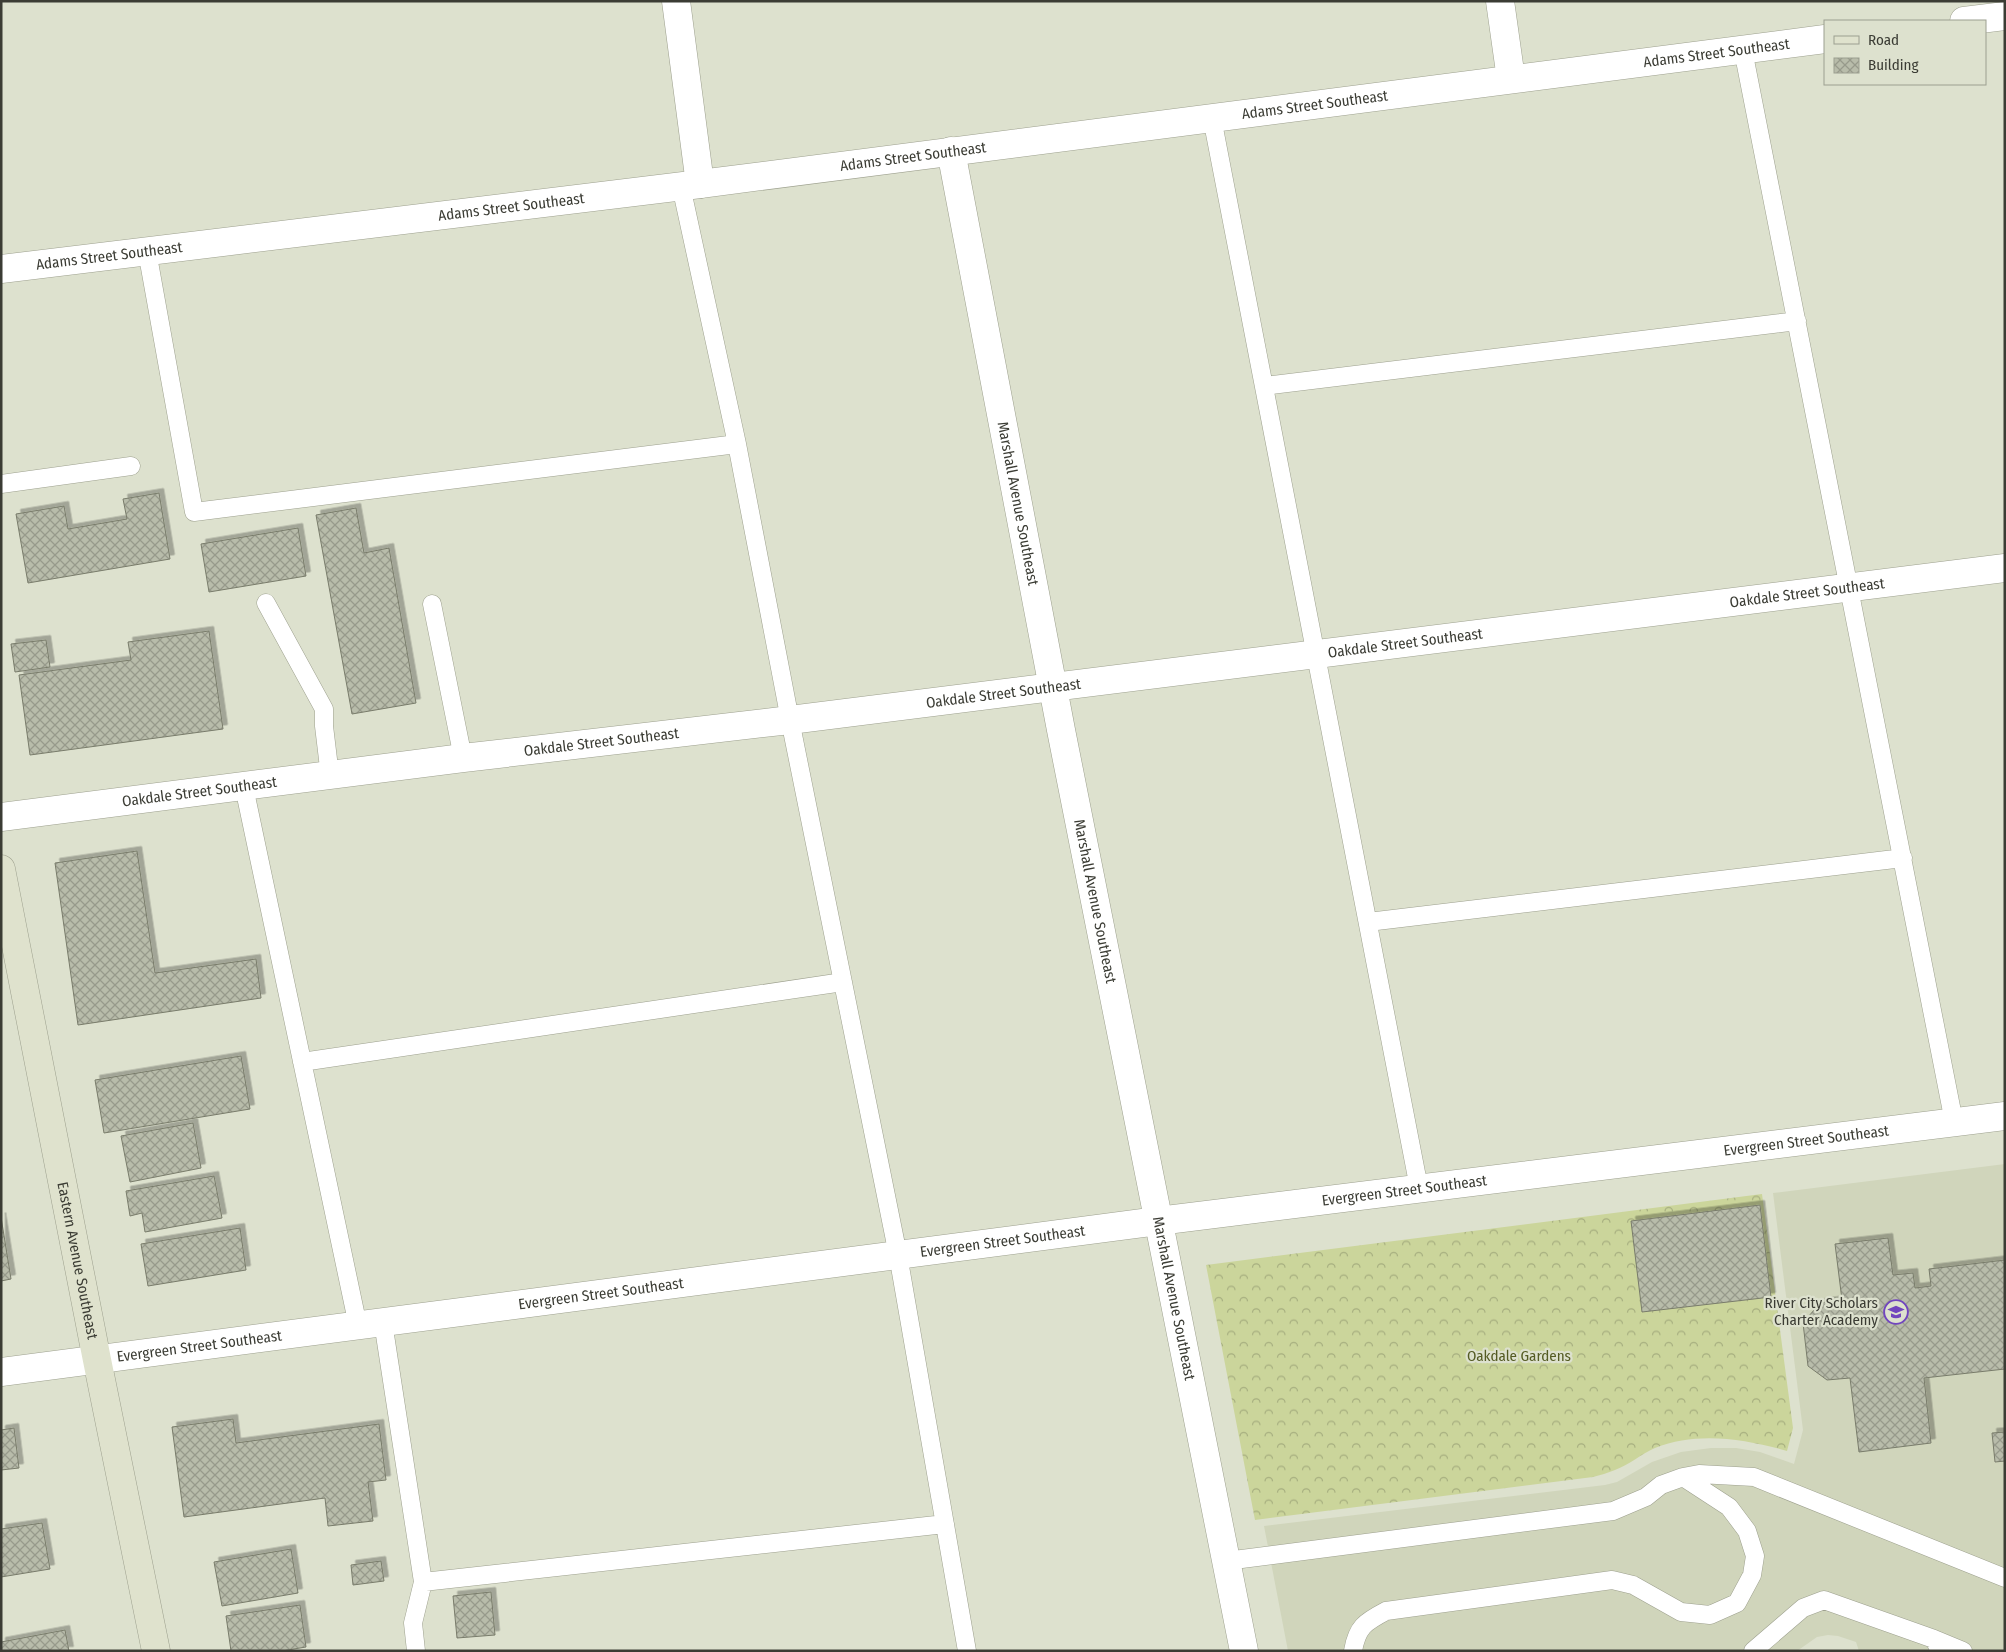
<svg xmlns="http://www.w3.org/2000/svg" width="2006" height="1652" viewBox="0 0 2006 1652" font-family="'Fira Sans Condensed',sans-serif">
<defs>
<pattern id="forest-crowns" width="20" height="18" patternUnits="userSpaceOnUse" patternTransform="scale(1.25)"><rect width="20" height="18" fill="#cbd59b"/><path d="M2 6a3 3 0 1 1 6 0M12 15a3 3 0 1 1 6 0" fill="none" stroke="#a6ae7f"/></pattern>
<pattern id="building-cross-hatch" width="8" height="8" patternUnits="userSpaceOnUse" patternTransform="scale(1.25)"><rect width="8" height="8" fill="#b8bcaa"/><path d="M0 0l8 8M0 8l8-8" fill="none" stroke="#979a8b"/></pattern>
<filter id="shadow"><feDropShadow dx="4.5" dy="-4.5" stdDeviation="0" flood-color="#0004"/></filter>
</defs>
<rect width="100%" height="100%" fill="#dde1ce"/>
<path fill="#d0d5bb" d="M2005,1164V1651H1859L1856,1642L1838,1636L1828,1635L1817,1637L1797,1651H1288L1264,1526L1605,1485L1617,1482L1652,1462L1681,1452L1711,1448H1736L1760,1452L1794,1464L1803,1430L1773,1193Z"/>
<path fill="url(#forest-crowns)" d="M1762,1194L1793,1428L1787,1451C1744,1439 1698,1431 1655,1448C1641,1454 1629,1465 1615,1470C1608,1473 1600,1475 1593,1477L1255,1520L1206,1265Z"/>
<path fill="url(#building-cross-hatch)" stroke="#797c6b" filter="url(#shadow)" d="M159,493L170,559L28,583L16,514L64,506L68,529L127,519L123,499Z
M356,508L364,553L389,548L416,703L352,714L316,515Z
M298,528L306,576L209,592L201,544Z
M209,631L223,729L30,755L19,675L131,660L128,642Z
M46,640L50,667L15,672L11,644Z
M137,851L155,973L256,959L261,998L78,1025L55,863Z
M241,1056L250,1109L104,1133L95,1080Z
M193,1123L201,1168L130,1182L121,1136Z
M214,1176L222,1218L145,1232L142,1213L130,1216L126,1191Z
M1760,1205L1771,1297L1642,1312L1631,1221Z
M1,1217L11,1279L1,1281Z
M240,1228L246,1270L148,1286L141,1244Z
M1888,1238L1893,1275L1913,1273L1915,1288L1931,1286L1929,1269L2005,1260V1369L1924,1378L1931,1443L1859,1452L1850,1378L1827,1380L1808,1366L1803,1323L1820,1303L1842,1300L1835,1244Z
M233,1419L236,1443L379,1424L386,1480L368,1482L373,1521L328,1526L325,1498L184,1517L172,1427Z
M14,1428L19,1468L1,1470V1430Z
M2005,1432V1461L1995,1462L1992,1433Z
M42,1523L50,1569L1,1577V1529Z
M291,1549L298,1593L222,1606L214,1562Z
M381,1561L384,1581L353,1585L351,1565Z
M491,1592L495,1635L457,1638L453,1596Z
M300,1605L306,1647L282,1651H231L226,1616Z
M65,1630L69,1651H1V1642Z"/>
<g fill="none" stroke-linecap="round" stroke-linejoin="round">
<g stroke="#9da08e" stroke-width="19">
<path id="service" d="M1743,50L1954,1122
M1212,118L1419,1188
M681,186L737,444L790,720L898,1255L967,1651
M147,251L194,512L737,444
M1264,386L1797,321
M1,484L131,466
M266,603L324,709V726L330,776
M432,604L463,758
M244,787L358,1326
M1368,922L1903,858
M302,1062L843,982
M383,1322L423,1582L945,1524
M1226,1561L1613,1511L1646,1497L1661,1485L1683,1477L1699,1474L1754,1477L2005,1578
M1934,1639L1963,1651
M416,1651L413,1623L423,1582
M1353,1651C1357,1627 1365,1622 1386,1611L1612,1580L1633,1585L1681,1612L1710,1615L1737,1603L1752,1575L1755,1556L1747,1531L1729,1507L1683,1477
M1753,1651L1803,1608L1824,1600L1934,1639L1940,1651"/>
</g>
<g stroke="#9da08e" stroke-width="29">
<g id="minor">
<path d="M676,1L700,184"/>
<path d="M1500,1L1511,79"/>
<path d="M1964,21L2005,16"/>
<path id="s1" d="M951,151L1061,730L1244,1651"/>
<path id="s2" d="M1,269L700,184L1825,39"/>
<path id="s3" d="M1,1372L1158,1221L2005,1116"/>
</g>
</g>
<g stroke="#9da08e" stroke-width="29">
<g id="tertiary">
<path id="s4" d="M1,817L463,758L790,720L2005,568"/>
</g>
</g>
<g stroke="#9da08e" stroke-width="29">
<g id="secondary">
<path id="s5" d="M1,869L97,1360L156,1651"/>
</g>
</g>
<use href="#service" stroke="#fff" stroke-width="18"/>
<use href="#minor" stroke="#fff" stroke-width="28"/>
<use href="#tertiary" stroke="#fff" stroke-width="28"/>
<use href="#secondary" stroke="#dfe2cd" stroke-width="28"/>
</g>
<defs>
<g id="school-ring" transform="scale(1.25)"><circle r="9.5" fill="#dde1ce" stroke="#7145be" stroke-width="1.5"/><path d="M0-5L7-2L0 1L-7-2ZM-4 1L0 2.5L4 1V4Q0 6-4 4Z" fill="#7145be"/></g>
</defs>
<g fill-rule="evenodd">
<use href="#school-ring" x="1896" y="1312"/>
</g>
<g text-anchor="middle" dominant-baseline="central" stroke-width="4.5" stroke-linejoin="round" paint-order="stroke">
<g font-size="15" fill="#3b3c34" stroke="#dde1ce">
<text stroke="none"><textPath href="#s2" startOffset="1729">Adams Street Southeast</textPath></text>
<text stroke="none"><textPath href="#s2" startOffset="1324">Adams Street Southeast</textPath></text>
<text stroke="none"><textPath href="#s2" startOffset="919">Adams Street Southeast</textPath></text>
<text stroke="none"><textPath href="#s2" startOffset="514">Adams Street Southeast</textPath></text>
<text stroke="none"><textPath href="#s2" startOffset="109">Adams Street Southeast</textPath></text>
<text stroke="none"><textPath href="#s1" startOffset="359">Marshall Avenue Southeast</textPath></text>
<text stroke="none"><textPath href="#s4" startOffset="1820">Oakdale Street Southeast</textPath></text>
<text stroke="none"><textPath href="#s4" startOffset="1415">Oakdale Street Southeast</textPath></text>
<text stroke="none"><textPath href="#s4" startOffset="1010">Oakdale Street Southeast</textPath></text>
<text stroke="none"><textPath href="#s4" startOffset="605">Oakdale Street Southeast</textPath></text>
<text stroke="none"><textPath href="#s4" startOffset="200">Oakdale Street Southeast</textPath></text>
<text stroke="none"><textPath href="#s1" startOffset="764">Marshall Avenue Southeast</textPath></text>
<text stroke="none"><textPath href="#s3" startOffset="1820">Evergreen Street Southeast</textPath></text>
<text stroke="none"><textPath href="#s3" startOffset="1415">Evergreen Street Southeast</textPath></text>
<text stroke="none"><textPath href="#s3" startOffset="1010">Evergreen Street Southeast</textPath></text>
<text stroke="none"><textPath href="#s5" startOffset="399">Eastern Avenue Southeast</textPath></text>
<text stroke="none"><textPath href="#s3" startOffset="605">Evergreen Street Southeast</textPath></text>
<text stroke="none"><textPath href="#s1" startOffset="1169">Marshall Avenue Southeast</textPath></text>
<text stroke="none"><textPath href="#s3" startOffset="200">Evergreen Street Southeast</textPath></text>
</g>
<g font-size="15" fill="#3b3c34" stroke="#dde1ce" text-anchor="end">
<text x="1878" y="1303">River City Scholars<tspan x="1878" dy="17">Charter Academy</tspan></text>
</g>
<g font-size="15" fill="#545b23" stroke="#dde1ce">
<text x="1519" y="1356">Oakdale Gardens</text>
</g>
</g>
<rect width="2006" height="1652" fill="none" stroke="#3b3c34" stroke-width="5"/>
<rect x="1824" y="20" width="162" height="65" fill="#dde1ce" stroke="#9c9f90"/>
<rect x="1834" y="36" width="25" height="8" fill="#dfe2cd" stroke="#9c9f90"/>
<text x="1868" y="45" font-size="15" fill="#3b3c34">Road</text>
<rect x="1834" y="58" width="25" height="15" fill="url(#building-cross-hatch)" stroke="#9c9f90"/>
<text x="1868" y="70" font-size="15" fill="#3b3c34">Building</text>
</svg>
